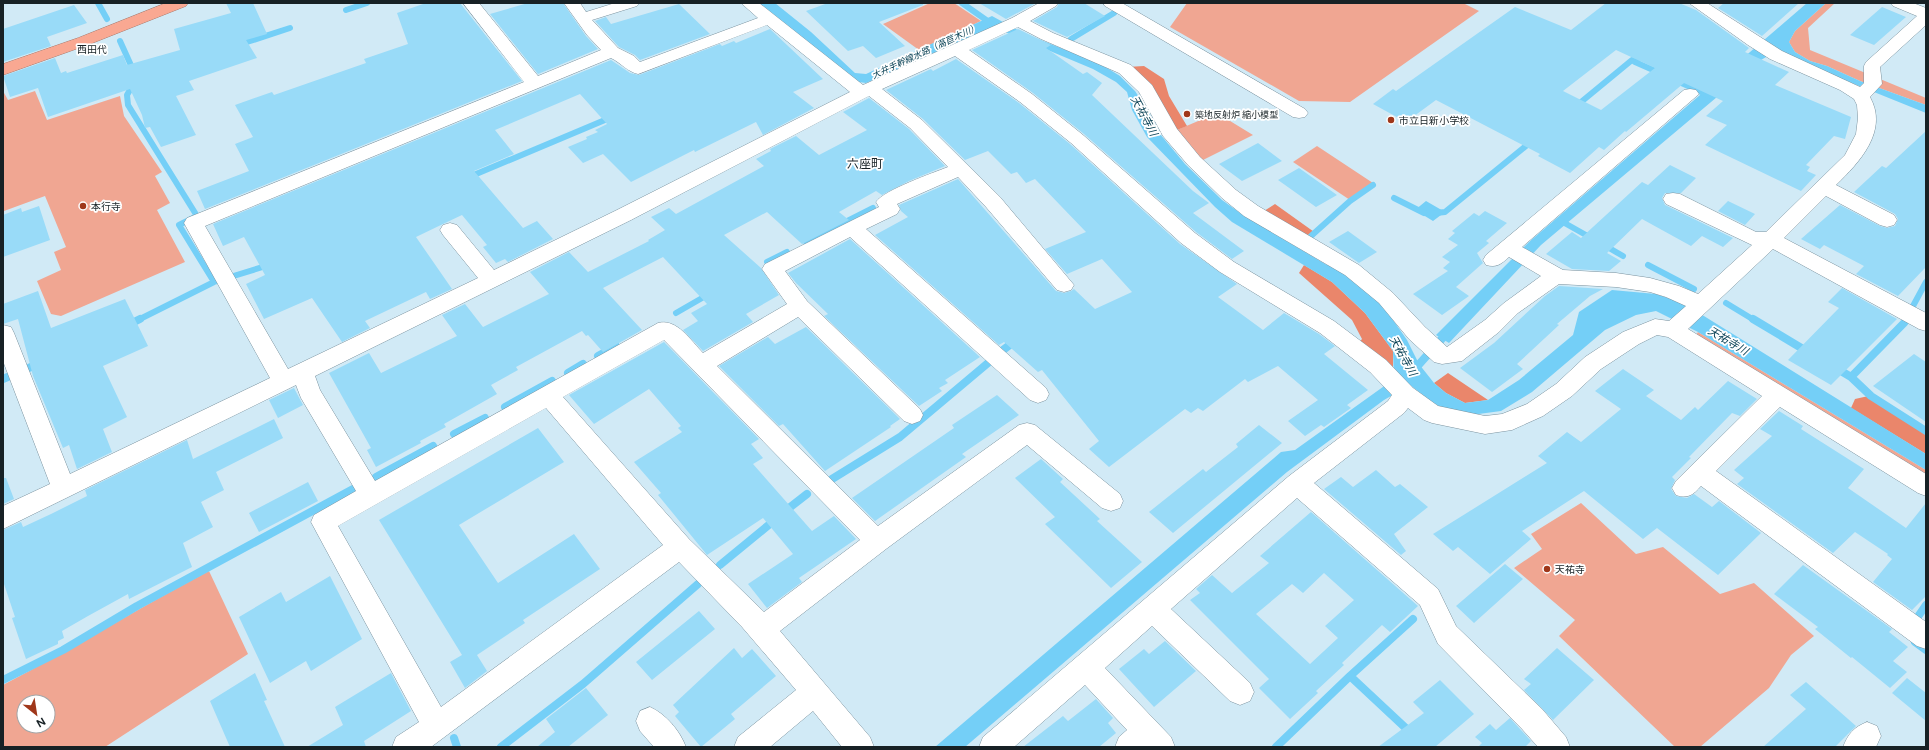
<svg xmlns="http://www.w3.org/2000/svg" width="1929" height="750" viewBox="0 0 1929 750" font-family="Figtree,'Noto Sans JP',sans-serif">
<rect width="100%" height="100%" fill="#d1eaf6"/>
<path fill="#f0a692" fill-rule="evenodd" d="M930,3H954L981,21L919,50L883,24Z
M1187,3H1463L1479,11L1350,102L1299,101L1170,27Z
M1826,3H1835L1808,28L1810,50L1926,98V105L1860,81L1827,66L1810,61L1795,52L1789,42L1795,31Z
M3,91L8,100L35,91L47,120L120,96L124,116L162,172L155,176L170,203L157,210L185,262L61,316L51,314L37,281L61,270L54,252L66,247L45,196L4,211L3,206Z
M1217,113L1253,135L1201,161L1177,130Z
M1317,146L1376,185L1353,202L1293,162Z
M1698,332L1926,470V476L1696,335Z
M1581,503L1636,554L1663,547L1720,594L1754,583L1814,636L1791,655L1769,688L1700,747H1675L1559,636L1575,620L1514,568L1542,549L1531,534Z
M209,571L248,654L105,747H3V685C72,649 139,608 209,571ZM24,702H48V726H24Z"/>
<path fill="#ea866b" d="M1144,66L1164,79L1169,96L1187,126L1177,130L1127,67Z
M1275,204L1317,234L1310,240L1264,211Z
M1304,265L1332,282L1365,313L1393,351V371L1358,344L1362,339L1352,320L1299,273Z
M1448,373L1488,400L1465,403L1446,393L1434,383Z
M1873,395L1926,428V454L1851,408L1855,399Z"/>
<path fill="#74cff7" d="M757,3H775L811,32L855,73L866,74L992,16L1025,34L1099,63L1120,76L1135,91L1147,109L1160,134L1185,164L1222,200L1243,215L1327,265L1332,264L1382,304L1407,340L1419,364L1434,383L1446,393L1465,403L1488,400L1519,380L1573,335L1579,312L1612,290L1656,294L1683,303L1926,454V470L1698,332L1656,311L1636,315L1605,330L1532,392L1501,411L1471,415L1449,412L1432,402L1410,385L1384,400L1287,472L965,747H935L1281,452L1295,450L1394,379L1393,351L1365,313L1332,282L1232,222L1215,207L1147,137L1132,110L1127,92L1116,82L1093,69L993,27L866,83L852,81Z
M1807,3H1826L1795,31L1789,42L1795,52L1810,61L1827,66L1860,81L1926,105V113L1812,67L1778,50L1761,60L1541,245L1449,343L1436,335L1529,242Z
M1426,201L1445,212L1433,221L1415,210Z"/>
<g fill="none" stroke-linecap="round" stroke-linejoin="round">
<path stroke="#74cff7" stroke-width="6" d="M98,3L107,19
M962,3L989,22
M346,10L367,3
M1071,39L1114,13
M120,41L134,72
M247,42L290,28
M1635,62L1660,73
M1675,80L1710,96
M135,81L127,95L128,105L197,216L179,225L214,282
M1575,107L1632,60L1635,62L1645,54
M469,177L612,117
M1394,198L1424,213
M1436,213L1445,212L1532,141
M1561,221L1593,239
M1311,236L1350,201L1373,185
M806,242L873,208
M1604,245L1623,256
M767,262L787,252
M1648,265L1694,289
M1726,303L1754,320
M1913,306L1926,282
M676,313L709,294
M138,320L214,282L269,265"/>
<path stroke="#74cff7" stroke-width="8" d="M1753,319L1808,352
M128,325L140,319
M1003,350L1015,341
M598,356L616,346
M1836,368L1851,377L1871,396L1926,431
M1414,370L1447,333
M568,373L583,364
M1851,377L1904,323
M3,379L38,364
M505,407L552,381
M454,434L485,418
M376,477L433,446
M832,479L900,437L988,363
M784,512L807,494
M720,565L776,519
M1917,618L1926,605
M1915,642L1926,650
M1350,676L1413,619
M3,680L63,650L137,606L353,489
M454,738L457,747
M501,747L583,684L698,584
M1276,747L1350,676L1411,733"/>
</g>
<path fill="#99dbf8" fill-rule="evenodd" d="M226,3H253L267,34L246,40L257,58L189,81L194,90L176,96L196,135L161,147L150,127L145,128L142,115L130,89L48,117L38,88L10,97L3,76L55,58L61,73L66,71L67,73L123,55L127,65L180,50L174,29L231,13Z
M426,3H460L522,81L205,209L197,191L249,171L235,144L253,137L235,105L272,92L274,95L366,63L364,59L408,44L397,13Z
M528,3H563L586,36L598,49L538,74L490,14Z
M828,3H923V5L879,22L905,46L876,58L863,46L848,51L806,11Z
M979,3H1036L1006,19Z
M1059,3H1084L1105,16L1067,37L1033,21L1057,7Z
M1606,3H1679L1696,10L1749,48L1745,52L1789,72L1775,85L1851,117L1845,139L1834,136L1806,165L1810,167L1807,171L1816,175L1801,191L1705,145L1727,125L1706,116L1723,101L1684,83L1626,132L1625,131L1604,150L1599,147L1570,173L1538,156L1540,154L1436,100L1406,122L1373,104L1393,89L1396,91L1515,7L1571,30ZM1616,50L1655,68L1601,110L1563,91Z
M1724,3H1799L1762,36L1718,8Z
M679,4L710,34L640,60L635,55L619,47L595,21L606,17L611,24Z
M74,5L87,23L47,37L51,46L3,62V29Z
M1882,7L1906,17L1874,45L1850,35Z
M770,29L823,79L793,92L814,108L763,135L756,122L695,152L694,150L631,182L603,154L583,163L568,147L587,139L586,137L598,132L595,130L607,124L580,94L495,130L514,154L474,171L523,228L537,221L553,239L508,262L505,259L496,263L483,247L487,245L462,215L443,224L416,237L452,289L430,299L426,292L365,321L370,328L342,342L312,298L264,319L246,284L265,275L244,237L223,246L213,224L611,60L630,73L639,75L720,44L722,46L734,41L736,43Z
M1018,29L1051,45L1046,48L1083,74L1087,72L1102,83L1092,95L1193,191L1209,203L1193,213L1244,251L1232,259L1196,232L1084,134L1033,93L972,50Z
M956,59L1019,103L1070,144L1180,244L1237,284L1218,297L1263,330L1284,313L1319,334L1335,346L1324,354L1368,390L1347,405L1351,408L1324,427L1321,425L1305,436L1288,421L1318,400L1278,366L1248,382L1245,379L1203,411L1198,408L1191,413L1185,409L1109,467L1089,449L1099,441L1042,370L1038,372L1004,342L999,345L875,235L908,217L901,211L899,205L958,179L1056,291L1064,293L1071,291L1074,289L1095,309L1132,292L1102,259L1067,274L1045,249L1086,232L1035,179L1026,183L1017,172L1011,174L988,151L965,160L923,119L886,90L931,69L933,71Z
M869,98L909,129L945,166L909,181L882,195L876,191L839,212L849,220L802,244L767,212L724,235L761,268L779,295L746,314L753,322L703,351L683,330L698,321L691,313L707,304L663,257L603,288L642,330L603,352L588,335L586,336L582,331L516,367L518,370L491,385L497,394L444,424L446,427L420,441L421,443L376,467L367,450L371,448L329,373L369,353L381,373L457,336L442,315L465,304L483,327L549,294L530,272L569,252L588,272L649,241L648,240L665,230L651,217L669,208L676,214L764,166L756,159L771,151L770,149L796,136L819,155L867,130L843,112Z
M1926,131V267L1898,296L1856,274L1864,266L1824,245L1820,249L1801,239L1840,205L1880,226L1887,228L1895,226L1898,219L1895,214L1854,192L1882,166L1886,168Z
M1258,143L1282,161L1242,181L1219,164Z
M1670,165L1696,178L1681,193H1665L1662,198L1665,205L1733,238L1723,247L1702,236L1691,246L1642,219L1607,253L1621,261L1609,271L1572,269L1546,254L1572,232L1581,238L1642,182L1648,185Z
M1299,168L1337,195L1316,207L1278,180Z
M1728,201L1755,214L1745,225L1718,211Z
M39,206L50,240L3,257V215L21,208L22,212Z
M1485,211L1507,223L1486,241L1489,243L1477,253L1483,263L1456,287L1469,296L1442,315L1413,294L1448,271L1443,268L1450,262L1442,257L1458,245L1448,239L1455,233L1452,231L1474,213L1479,216Z
M1348,231L1377,252L1359,263L1329,242Z
M850,239L980,357L945,380L948,383L939,388L942,391L919,406L824,316L828,314L796,283L788,273Z
M1559,286L1603,289L1590,296L1557,324L1559,325L1517,364L1523,369L1492,392L1460,368L1494,343L1545,296Z
M1842,288L1897,319L1831,385L1788,360L1839,308L1828,302Z
M38,291L51,328L125,299L148,346L103,366L127,417L103,429L112,452L77,469L69,445L63,448L33,376L18,319L3,324V304Z
M806,327L900,419L890,426L891,427L825,471L783,424L779,426L719,366L768,337L775,344Z
M664,342L759,439L751,444L763,458L753,464L812,531L834,516L856,539L799,578L802,582L767,608L748,584L793,554L763,518L707,555L703,550L658,495L661,493L634,462L682,432L678,428L681,426L649,389L594,424L569,395Z
M1914,354L1926,362V422L1873,386Z
M1623,369L1654,390L1646,396L1681,420L1695,407L1698,410L1728,381L1757,399L1740,416L1732,413L1689,457L1691,458L1672,477L1675,480L1671,489L1676,496L1687,498L1694,494L1712,507L1719,501L1761,533L1718,575L1657,528L1643,539L1584,491L1522,531L1531,539L1490,574L1458,547L1453,551L1433,534L1547,463L1538,456L1567,432L1581,442L1621,409L1595,391Z
M294,388L303,405L278,418L269,400Z
M997,395L1019,415L962,454L966,457L875,521L852,498L954,428L952,425Z
M1779,411L1803,426L1801,429L1864,469L1848,488L1906,528L1926,503V596L1912,610L1873,582L1892,559L1887,555L1888,554L1855,532L1833,553L1737,484L1744,478L1734,470L1772,436L1760,429Z
M274,419L283,438L216,472L224,490L201,502L213,527L183,543L192,567L129,599L128,594L88,616L62,631L64,638L58,641V644L26,659L12,618L15,617L3,581V530L21,522L23,527L51,514L87,496L85,490L187,440L193,459Z
M1259,425L1282,443L1173,533L1149,512L1203,469L1206,472L1238,447L1236,444Z
M538,428L564,462L459,525L498,583L574,534L600,569L523,620L525,623L477,655L487,671L465,688L450,662L462,655L379,520Z
M1041,459L1063,479L1060,482L1100,519L1097,521L1142,562L1111,588L1045,524L1055,517L1015,478Z
M1376,470L1395,487L1400,484L1428,507L1394,534L1406,551L1401,555L1324,489L1341,477L1353,487Z
M3,478H6L14,499L3,504Z
M308,482L318,501L259,532L249,513Z
M1311,512L1418,606L1390,632L1382,625L1342,663L1344,665L1316,691L1318,693L1290,719L1259,688L1269,679L1190,600L1200,593L1196,589L1212,575L1232,593L1269,563L1260,556ZM1324,573L1354,600L1325,626L1338,638L1310,664L1256,614L1292,584L1303,593Z
M1505,564L1523,579L1474,623L1456,606Z
M1803,565L1892,629L1889,632L1908,647L1893,661L1907,672L1890,688L1852,657L1851,658L1815,629L1818,627L1774,594Z
M330,576L362,639L311,671L306,661L270,683L239,617L281,592L286,602Z
M699,611L715,629L652,680L636,662Z
M1165,641L1196,671L1154,707L1119,669L1144,649L1149,654Z
M734,648L742,658L752,649L776,676L731,714L735,719L701,747L675,716L679,712L673,705Z
M1557,648L1594,680L1553,720L1524,690L1531,684L1524,679Z
M255,673L267,700L264,701L285,747H230L210,701Z
M391,673L411,711L364,741L366,747H307L343,725L335,707Z
M1907,678L1926,693V721L1892,693Z
M1440,680L1474,714L1435,747H1378L1424,713L1413,702Z
M1806,682L1856,726L1835,747H1763L1806,709L1790,695Z
M586,688L608,715L568,747H537L555,732L546,719Z
M1096,699L1113,718L1108,723L1116,733L1099,747H1023L1063,716L1068,721Z
M1510,718L1531,741L1525,747H1478L1482,743L1475,737L1490,724L1496,730Z"/>
<g fill="none" stroke-linecap="round" stroke-linejoin="round">
<g stroke="#7c939f" stroke-width="1">
<path id="minor" d="M463,3H479L538,76L601,50L587,35L564,3H580L586,12L615,3H639L637,6L592,20L618,48L634,56L640,62L758,18L741,3H759L863,85L1012,18L1039,3H1058L1056,6L1030,21L1053,33L1131,65L1152,85L1177,129L1200,157L1236,190L1258,206L1359,265L1393,293L1425,327L1447,347L1485,320L1504,303L1541,276L1509,257C1501,264 1497,268 1486,265L1483,260L1486,255L1684,90L1690,89L1696,90L1699,94L1522,247L1563,270L1616,273L1650,278L1679,286L1698,294L1752,245L1666,204L1663,199L1666,194L1673,193L1680,194L1756,232H1766L1845,155L1856,134L1858,118L1857,105L1854,99L1840,90L1770,59L1748,45L1689,3H1707L1782,51L1860,87L1864,83V66L1866,62L1917,16L1893,6L1891,3H1913L1926,8V25L1880,67L1882,84L1870,97C1889,131 1859,163 1836,185L1894,215L1897,220L1894,225L1887,227L1880,225L1826,196L1784,238L1926,313V331L1919,329L1773,249L1688,329L1926,474V496L1918,493L1780,407L1716,471L1926,622V649L1917,646L1701,486C1693,495 1688,499 1676,495L1672,488L1676,481L1762,396L1668,337L1657,335L1639,344L1601,369L1572,396L1543,416L1512,430L1485,434L1432,423L1424,420L1408,408L1404,413L1314,483L1438,589L1456,626L1542,709L1566,737L1570,747H1538L1522,729L1438,644L1420,605L1297,498L1171,609L1250,683L1254,692L1250,701L1240,705L1230,701L1152,626L1105,668L1171,737L1175,747H1115L1119,737L1127,730L1085,685L1014,747H979L983,737L1289,476L1388,401L1392,395L1370,372L1320,333L1220,272L1181,243L1071,143L1020,102L955,56L882,89L922,120L1000,197L1074,285L1071,290L1064,292L1057,290L986,207L958,177L897,204L900,209L897,214L866,229L1046,388L1049,394L1046,400L1038,403L1030,400L850,237L785,271L807,301L920,409L923,415L920,421L912,424L904,421L798,317L717,366L878,526L1019,425L1027,423L1035,425L1120,494L1123,501L1120,508L1111,511L1102,508L1027,445L886,549L780,631L870,737L874,747H842L813,711L770,747H734L738,737L796,690L742,627L679,562L431,747H392L396,737L419,722L311,522L314,515L356,491L301,398L296,385L3,529V506L50,484L3,361V325L11,327L14,333L70,474L270,378L184,223L187,218L524,82ZM767,25L850,92L617,210L494,270L457,225L450,223L443,225L440,230L443,235L478,278L288,369L205,226L611,58C621,63 628,72 638,74ZM1018,27L1041,39L1119,73L1139,92L1163,136L1188,165L1222,198L1244,216L1345,275L1379,303L1409,339L1434,362L1442,364L1462,361L1499,332L1518,313L1559,284L1616,287L1650,292L1666,297L1686,306L1669,321L1655,319L1623,332L1585,357L1556,384L1527,404L1502,414L1485,416L1438,406L1413,388L1386,360L1334,321L1234,262L1195,233L1083,135L1032,94L969,50ZM869,96L910,128L948,167C933,173 884,190 876,202L879,207L765,264L762,269L787,304L703,353C691,341 677,318 658,323L375,481L320,390L315,376L631,220ZM664,340L860,540L764,612L689,539L563,397ZM546,408L663,545L441,707L338,526Z
M1103,3H1122L1305,109L1308,113L1305,117L1299,118L1293,117L1105,6Z
M650,707C666,714 680,731 686,747H654L640,731L636,721L640,711Z
M1867,722L1877,726L1881,736L1876,747H1843C1848,734 1854,727 1867,722Z"/>
</g>
<g stroke="#aa796c" stroke-width="1">
<path id="highway" d="M166,3H188L186,6L90,44L3,75V64L78,38Z"/>
</g>
<use href="#minor" fill="#fff" fill-rule="evenodd"/>
<use href="#highway" fill="#f9a892" fill-rule="evenodd"/>
</g>
<g fill="#9f371a" stroke="#fff" stroke-width="1.5">
<circle cx="1187" cy="114" r="4"/>
<circle cx="1391" cy="120" r="4"/>
<circle cx="83" cy="206" r="4"/>
<circle cx="1547" cy="569" r="4"/>
</g>
<g text-anchor="middle" dominant-baseline="central" stroke-width="3.5" stroke-linejoin="round" paint-order="stroke">
<g font-size="9" font-style="italic" fill="#053e52" stroke="#fff">
<text transform="translate(925 51) rotate(-25)">大井手幹線水路（萵苣木川）</text>
</g>
<g font-size="9" fill="#172125" stroke="#fff" text-anchor="start">
<text x="1195" y="114">築地反射炉 縮小模型</text>
</g>
<g font-size="10" fill="#172125" stroke="#fff">
<text x="92" y="49">西田代</text>
</g>
<g font-size="10" fill="#172125" stroke="#fff" text-anchor="start">
<text x="1399" y="120">市立日新小学校</text>
<text x="91" y="206">本行寺</text>
<text x="1555" y="569">天祐寺</text>
</g>
<g font-size="11" font-style="italic" fill="#053e52" stroke="#fff">
<text transform="translate(1144 116) rotate(62)">天祐寺川</text>
<text transform="translate(1728 341) rotate(31)">天祐寺川</text>
<text transform="translate(1403 356) rotate(61)">天祐寺川</text>
</g>
<g font-size="12" fill="#172125" stroke="#fff">
<text x="865" y="164">六座町</text>
</g>
</g>
<rect width="1929" height="750" fill="none" stroke="#172125" stroke-width="8"/>
<g transform="translate(36 714) rotate(150)"><circle r="19" fill="#ffffff" stroke="#a2a6a8"/>
<path d="M0-3L7 15L0 10L-7 15Z" fill="#9f371a"/>
<text y="-6" font-size="11" font-weight="bold" text-anchor="middle" fill="#172125">N</text>
</g>
</svg>
